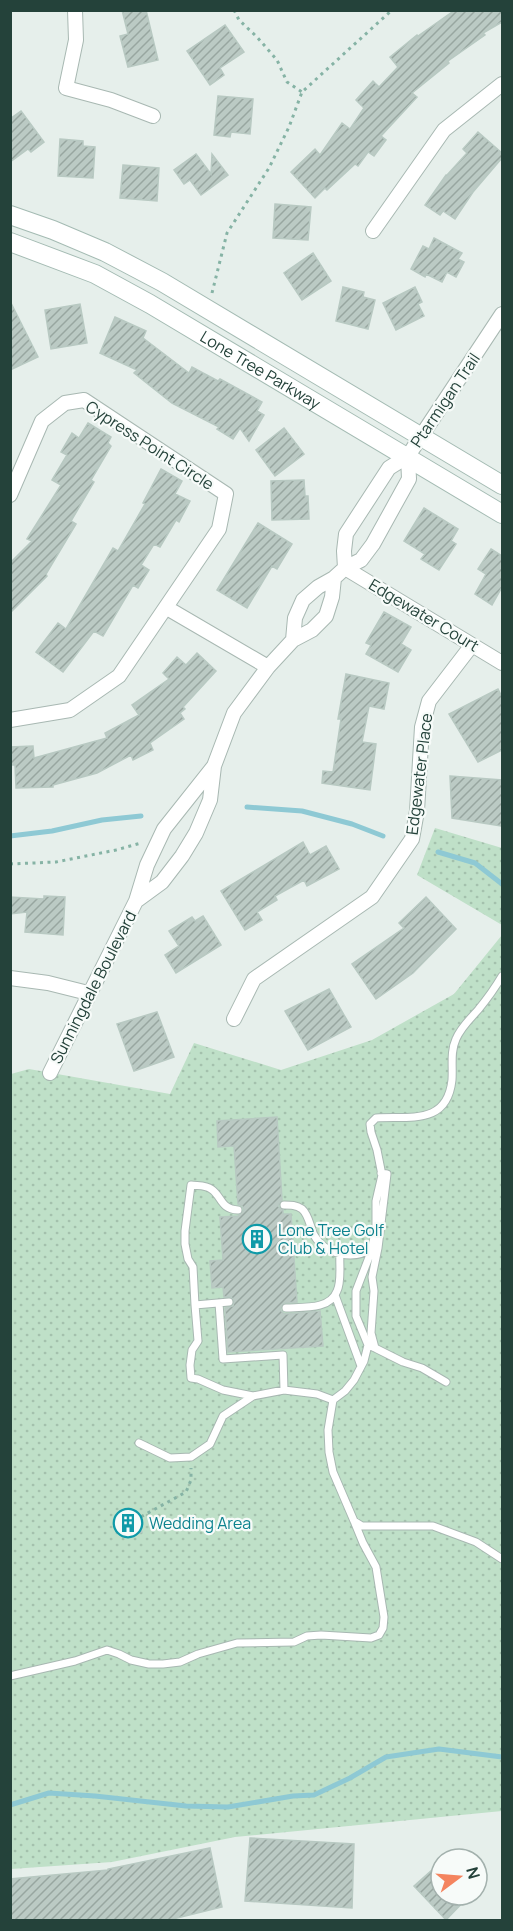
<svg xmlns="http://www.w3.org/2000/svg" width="513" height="1931" viewBox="0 0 513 1931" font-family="Manrope,sans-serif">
<defs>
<pattern id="grass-dots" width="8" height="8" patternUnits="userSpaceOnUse" patternTransform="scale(1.5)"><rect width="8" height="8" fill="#bfe0c8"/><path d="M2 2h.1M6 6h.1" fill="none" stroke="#a4c1ad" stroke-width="1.8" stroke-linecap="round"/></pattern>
<pattern id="building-hatch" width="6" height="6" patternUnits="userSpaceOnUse" patternTransform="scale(1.5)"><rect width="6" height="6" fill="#bbcac4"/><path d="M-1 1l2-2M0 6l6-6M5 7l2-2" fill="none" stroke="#98a6a0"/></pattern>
</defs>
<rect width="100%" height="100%" fill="#e6efeb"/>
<path fill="url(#grass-dots)" d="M435,828L502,848V925L417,875Z
M502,935V1811L235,1837L112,1862L11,1869V1074L29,1069L170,1094L194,1043L281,1070L372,1040L454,994Z"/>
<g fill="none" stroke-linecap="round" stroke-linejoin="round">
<path stroke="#8ec9d4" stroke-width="5" d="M247,807L302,811L352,824L383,836
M10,836L52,831L102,820L141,816
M438,852L475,863L502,884
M10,1805L49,1793L95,1796L186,1806L228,1807L293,1796L314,1795L350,1778L386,1757L439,1749L502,1757"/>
</g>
<path fill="url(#building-hatch)" stroke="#b8c9c2" stroke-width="1.5" d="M122,10H146L158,60L128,67L120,36L128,34Z
M455,10H502V22L483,33L485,35L448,61L449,63L412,93L417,97L381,136L386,140L374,156L368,152L358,166L355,164L327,190L325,188L315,198L291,172L315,149L320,155L342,123L350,129L364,108L356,100L373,81L379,87L398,67L390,57L417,35L418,36Z
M225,25L244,52L220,68L224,75L210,85L187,51Z
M218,96L253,99L250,134L231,132L230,137L214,135Z
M21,111L44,142L31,152L28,149L10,162V119Z
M478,132L502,153V158L473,192L455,219L443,211L440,215L425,205L446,175H447L467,153L463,149Z
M60,139L83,141V146L95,147L93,178L58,176Z
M196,154L211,174L212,154L228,175L201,195L190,180L184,184L174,170Z
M123,165L159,168L157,201L120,198Z
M275,204L311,207L308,240L273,238Z
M434,238L462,253L458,259L464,262L456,277L447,272L442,282L426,274L425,277L411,269L423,246L429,249Z
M313,253L331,281L302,300L284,273Z
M343,287L364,292L363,297L375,300L368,329L336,321Z
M415,287L422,302L418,304L424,316L396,330L383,303Z
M10,301L38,357L10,370Z
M80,304L87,343L51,349L45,310Z
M115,317L146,331L143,338L189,373L192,367L218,381L220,379L262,402L257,411L264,415L249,441L240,428L233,439L217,429L219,427L172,403L134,373L137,370L100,353Z
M88,423L111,437L108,443L111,446L91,480L94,482L71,521L76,524L46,574L47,576L10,613V563L32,541L27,539L61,485L52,480L67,455L61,452L72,433L79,438Z
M284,428L304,454L275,476L256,450Z
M161,469L182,481L175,494L190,501L179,522L176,520L160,547L154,544L141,565L149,570L138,588L133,585L103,636L94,631L63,672L36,652L58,623L66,629L113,548L118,551L145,504L143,503Z
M304,480L305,496H308L309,519L272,520L271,481Z
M424,508L458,529L451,541L456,544L439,570L421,559L425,554L404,541Z
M258,523L292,544L277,569L272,566L247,608L217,590Z
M491,549L502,556V587L492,605L475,594L486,574L478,569Z
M384,612L411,627L401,644L411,650L398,672L366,654L371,645L366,643Z
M197,653L216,671L183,707L185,709L180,713L184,719L150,743L153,750L133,760L131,755L97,773L53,785V787L16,788L15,765H10V747L33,746L34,758L107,738L105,733L139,715L132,705L169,679L163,673L177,657L186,665Z
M346,674L389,683L384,709L369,706L362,742L376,744L370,790L322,783L323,771L333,772L341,719H338Z
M498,689L502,697V750L478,762L449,714Z
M450,776L502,780V826L452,818Z
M303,842L310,855L326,846L339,869L307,886L304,880L275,896L277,900L257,912L262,920L245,930L221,891Z
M44,896L65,897L63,935L25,932L27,912L10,914V897L44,899Z
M426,897L456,929L413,973L376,999L352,964L404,928L399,923Z
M203,916L221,945L176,973L165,955L179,946L169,931L192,917L195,921Z
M329,989L351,1027L308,1050L285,1011Z
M157,1012L174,1057L134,1071L117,1024Z
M277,1117L282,1200L278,1206L283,1210V1214H291L297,1302L284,1303L280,1309L283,1313L286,1314L320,1311L323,1346L228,1352L225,1308L233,1306L234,1301L231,1297H224L223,1287L212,1288L210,1261L223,1260L220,1217L238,1216L244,1210L242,1206L238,1204L234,1146L218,1147L217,1121Z
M129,1508L142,1532L129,1537L119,1523L117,1514Z
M250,1838L354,1844L352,1908L245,1901Z
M210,1848L222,1907L169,1920H10V1879L108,1870V1869Z
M441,1862V1895H470L446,1920L414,1886Z"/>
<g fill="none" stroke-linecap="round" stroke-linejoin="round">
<g stroke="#a8b8b2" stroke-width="9">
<path id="lane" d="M284,1205C291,1205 296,1205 302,1209C309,1215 310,1227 314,1235C325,1255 354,1261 372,1248
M335,1295L361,1366
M229,1302L195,1305L198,1341L192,1350L190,1365L191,1378L198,1379L223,1390L253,1396
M219,1303L223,1359L283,1355L284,1390
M195,1305L193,1267L188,1259L185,1244V1231L191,1185C198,1186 206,1185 211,1189C222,1196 220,1209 238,1210
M286,1308C303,1307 330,1310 337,1291C342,1281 339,1264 340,1253
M371,1346L403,1362L422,1368L446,1382
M375,1348L371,1333L374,1291L372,1277L378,1248L387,1174L381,1173
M333,1400L328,1430L329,1452L333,1472L354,1521L362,1526H433L476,1542L502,1559
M139,1443L170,1458L191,1457L210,1444L223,1416L253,1396L284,1390L317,1394L333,1400L345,1391L354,1380L364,1361L368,1345L356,1316V1291L371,1252L376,1227V1201L382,1175L377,1150L371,1132L370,1124L376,1118C411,1116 447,1125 452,1080C453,1066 450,1052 456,1039C461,1027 470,1019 478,1010C487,999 495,988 502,976
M10,1676L75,1661L107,1650L119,1654L131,1660L149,1664H163L180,1662L198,1654L237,1643L294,1642L307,1636L321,1635L371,1638L379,1635L383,1628L384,1617L376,1567L363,1543L354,1521"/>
</g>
<g stroke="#a8b8b2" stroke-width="16">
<path id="street" d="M75,10L76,40L66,88L111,100L153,116
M373,231L444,130L502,84
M10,495L42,421L65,403L84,400L226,494L219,529L119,676L70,710L10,720
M345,568L344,551L346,534L389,468L408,456L502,314
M345,568L502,663
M167,608L268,667
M293,640L295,618L303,600L318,587L334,578L345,568L361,560L373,544L409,479L408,456
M136,901L162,882L182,856L196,833L210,800L214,766L234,713L268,667L293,640L312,630L326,616L332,597L334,578
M10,978L48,983L88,993
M234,1019L254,979L372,897L412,839L417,811L422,727L429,701L472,645
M50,1073L136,901L147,865L164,829L214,766"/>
</g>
<g stroke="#a4bbb3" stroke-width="20">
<g id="secondary">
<path d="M10,215L53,230L105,252L162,282L502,485"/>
<path id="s1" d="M10,242L95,274L150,304L502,514"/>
</g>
</g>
<path stroke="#86b3a5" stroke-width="3" stroke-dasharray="3 4.5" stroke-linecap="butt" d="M234,10L239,20L257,37L277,60L287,82L302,92
M212,293L227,233L269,168L289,127L302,92L392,10
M10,864L56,862L116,850L141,843
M128,1524L186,1492L191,1480V1468"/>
<use href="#lane" stroke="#fff" stroke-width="7"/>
<use href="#street" stroke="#fff" stroke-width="14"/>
<use href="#secondary" stroke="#fff" stroke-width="18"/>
</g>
<defs>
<g id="building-ring" transform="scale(1.5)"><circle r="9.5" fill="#f7fbf9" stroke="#0f9aa8" stroke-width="1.5"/><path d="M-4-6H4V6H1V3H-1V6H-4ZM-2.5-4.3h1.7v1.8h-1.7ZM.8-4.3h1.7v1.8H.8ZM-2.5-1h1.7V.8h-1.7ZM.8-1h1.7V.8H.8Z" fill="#0f9aa8"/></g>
</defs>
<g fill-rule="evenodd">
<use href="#building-ring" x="257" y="1239"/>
<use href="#building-ring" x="128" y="1523"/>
</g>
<g text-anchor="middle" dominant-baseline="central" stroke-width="4.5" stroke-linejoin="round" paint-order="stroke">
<g font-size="16" fill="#24423a" stroke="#f7fbf9">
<text stroke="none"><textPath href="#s1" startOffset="282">Lone Tree Parkway</textPath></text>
<text transform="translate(445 400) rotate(-56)">Ptarmigan Trail</text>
<text transform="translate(150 445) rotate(33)">Cypress Point Circle</text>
<text transform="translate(424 615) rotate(31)">Edgewater Court</text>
<text transform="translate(419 774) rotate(-83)">Edgewater Place</text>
<text transform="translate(93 987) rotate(-63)">Sunningdale Boulevard</text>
</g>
<g font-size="16" fill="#0d838f" stroke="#f7fbf9" text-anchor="start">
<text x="278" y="1230">Lone Tree Golf<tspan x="278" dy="18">Club &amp; Hotel</tspan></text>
<text x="149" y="1523">Wedding Area</text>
</g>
</g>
<rect width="513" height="1931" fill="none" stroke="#24423a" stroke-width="24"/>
<g transform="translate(459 1877) rotate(74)"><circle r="28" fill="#f7fbf9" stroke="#a3b1ad" stroke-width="1.5"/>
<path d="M0-4.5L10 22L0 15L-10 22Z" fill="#f4845f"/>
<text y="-9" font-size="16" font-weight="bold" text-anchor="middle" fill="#24423a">N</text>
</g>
</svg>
